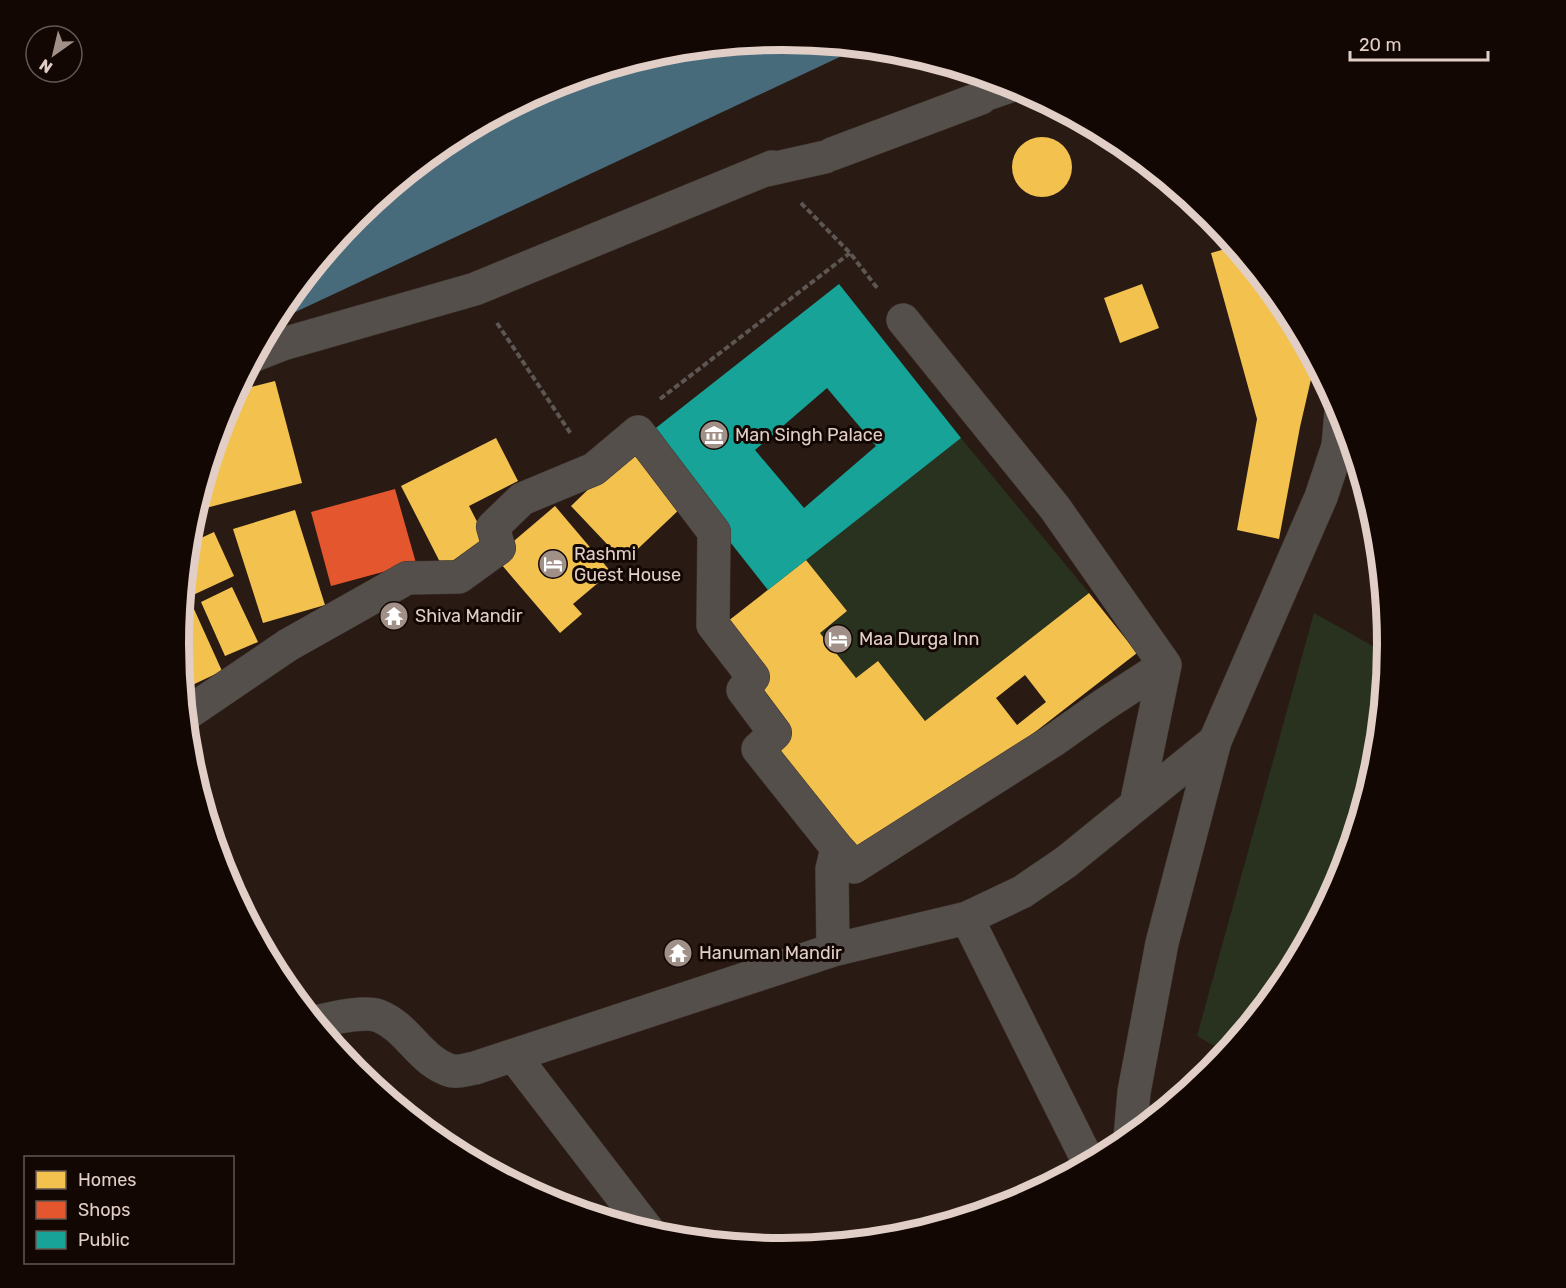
<svg xmlns="http://www.w3.org/2000/svg" width="1566" height="1288" viewBox="0 0 1566 1288" font-family="Rubik,sans-serif">
<rect width="100%" height="100%" fill="#291b14"/>
<path fill="#28321e" d="M961,438L1089,593L925,721L878,661L856,678L820,633L847,611L806,560Z
M1314,613L1387,654L1376,762L1342,876L1286,980L1227,1053L1197,1036Z"/>
<path fill="#486b7b" d="M783,39L861,47L272,323L280,308L355,216L447,141L552,85L665,51Z"/>
<path fill="#f2c14e" fill-rule="evenodd" d="M1100,131L1119,141L1127,148L1119,149L1108,144Z
M1012 167a30 30 0 1 1 60 0a30 30 0 1 1-60 0Z
M1219,226L1286,308L1315,362L1300,427L1279,539L1237,530L1257,419L1211,253L1225,249Z
M1142,284L1159,328L1120,343L1104,298Z
M275,381L302,483L202,509L199,496L224,412L235,391Z
M496,438L518,481L469,506L488,543L442,566L401,486Z
M629,450L683,506L624,562L571,506Z
M555,506L611,572L573,604L582,614L560,633L495,557Z
M295,510L325,605L263,623L233,529Z
M214,532L234,576L193,595L185,577L188,544Z
M1378,544L1379,557L1380,563L1370,556Z
M806,560L847,611L820,633L856,678L878,661L925,721L1089,593L1137,653L972,781L854,861L764,750L749,688L723,625ZM1025,675L1046,702L1017,725L996,698Z
M184,587L222,671L188,687L193,696L184,701L178,644Z
M232,587L258,642L225,656L201,602Z"/>
<path fill="#e4572e" d="M395,489L416,563L331,586L311,512Z"/>
<path fill="#17a398" fill-rule="evenodd" d="M839,284L961,438L768,590L723,533L652,431ZM827,388L876,446L804,508L755,450Z"/>
<g fill="none" stroke-linecap="round" stroke-linejoin="round">
<g stroke="#41352f" stroke-width="34">
<path id="minor" d="M990,93L1013,85
M832,154L981,98
M767,170L825,157
M903,320L1055,508L1165,665L1136,805
M255,355L283,344L475,289L772,167
M185,715L288,645L407,578L459,577L499,548L493,527L522,499L594,469L638,432L714,532L713,625L753,677L743,690L775,733L758,749L837,848L832,869L833,950
M837,848L854,867L1054,740L1102,706L1165,665
M967,918L1089,1163
M315,1022C330,1019 364,1010 379,1016C409,1028 420,1062 452,1071C459,1072 468,1069 475,1068L833,950L967,918L1022,892L1066,862L1215,741
M514,1056L650,1233
M1130,1138L1134,1092L1162,943L1215,741L1321,497L1338,446L1341,411"/>
</g>
<path stroke="#5d5652" stroke-width="4" stroke-dasharray="6 3" stroke-linecap="butt" d="M801,203L850,253L878,289
M497,323L571,434
M660,399L850,253"/>
<use href="#minor" stroke="#544f4a" stroke-width="33"/>
</g>
<defs>
<g id="museum-disc" transform="scale(1.5)"><circle r="9.5" fill="#a19088" stroke="#120703"/><path d="M0-6L6-3V-2H-6V-3ZM-5-1h2V3h-2ZM-1-1h2V3h-2ZM3-1h2V3H3ZM-6 4H6V6H-6Z" fill="#fff"/></g>
<g id="hotel-disc" transform="scale(1.5)"><circle r="9.5" fill="#a19088" stroke="#120703"/><path d="M-6-4.5h1.5V1H6V5H4.5V3h-9V5H-6ZM-4 0a1.8 1.8 0 1 1 3.6 0ZM.5 0V-2.5h3Q6-2.5 6 0Z" fill="#fff"/></g>
<g id="temple-disc" transform="scale(1.5)"><circle r="9.5" fill="#a19088" stroke="#120703"/><path d="M0-6L5-2H3V0L6.5 2.5H4V6H1.5V3h-3V6H-4V2.5H-6.5L-3 0V-2H-5Z" fill="#fff"/></g>
</defs>
<g fill-rule="evenodd">
<use href="#museum-disc" x="714" y="435"/>
<use href="#hotel-disc" x="553" y="564"/>
<use href="#temple-disc" x="394" y="616"/>
<use href="#hotel-disc" x="838" y="639"/>
<use href="#temple-disc" x="678" y="953"/>
</g>
<g text-anchor="middle" dominant-baseline="central" stroke-width="6" stroke-linejoin="round" paint-order="stroke">
<g font-size="18" fill="#e1cfc7" stroke="#120703" text-anchor="start">
<text x="735" y="435">Man Singh Palace</text>
<text x="574" y="554">Rashmi<tspan x="574" dy="21">Guest House</tspan></text>
<text x="415" y="616">Shiva Mandir</text>
<text x="859" y="639">Maa Durga Inn</text>
<text x="699" y="953">Hanuman Mandir</text>
</g>
</g>
<path d="M0 0H1566V1288H0ZM189 644a594 594 0 1 1 1188 0a594 594 0 1 1-1188 0Z" fill="#120703" fill-rule="evenodd"/>
<path fill="none" stroke="#e1cfc7" stroke-width="8" d="M189 644a594 594 0 1 1 1188 0a594 594 0 1 1-1188 0Z"/>
<rect x="24" y="1156" width="210" height="108" fill="#120703" stroke="#655751" stroke-width="1.5"/>
<rect x="36" y="1171" width="30" height="18" fill="#f2c14e" stroke="#655751" stroke-width="1.5"/>
<text x="78" y="1186" font-size="18" fill="#e1cfc7">Homes</text>
<rect x="36" y="1201" width="30" height="18" fill="#e4572e" stroke="#655751" stroke-width="1.5"/>
<text x="78" y="1216" font-size="18" fill="#e1cfc7">Shops</text>
<rect x="36" y="1231" width="30" height="18" fill="#17a398" stroke="#655751" stroke-width="1.5"/>
<text x="78" y="1246" font-size="18" fill="#e1cfc7">Public</text>
<g transform="translate(54 54) rotate(214)"><circle r="28" fill="#120703" stroke="#655751" stroke-width="1.5"/>
<path d="M0-4.5L10 22L0 15L-10 22Z" fill="#a19088"/>
<text y="-9" font-size="16" font-weight="bold" text-anchor="middle" fill="#e1cfc7">N</text>
</g>
<path d="M1350 51v9h138v-9" fill="none" stroke="#e1cfc7" stroke-width="3"/>
<text x="1359" y="51" font-size="18" fill="#e1cfc7" stroke="#120703" stroke-width="4.5" paint-order="stroke">20 m</text>
</svg>
